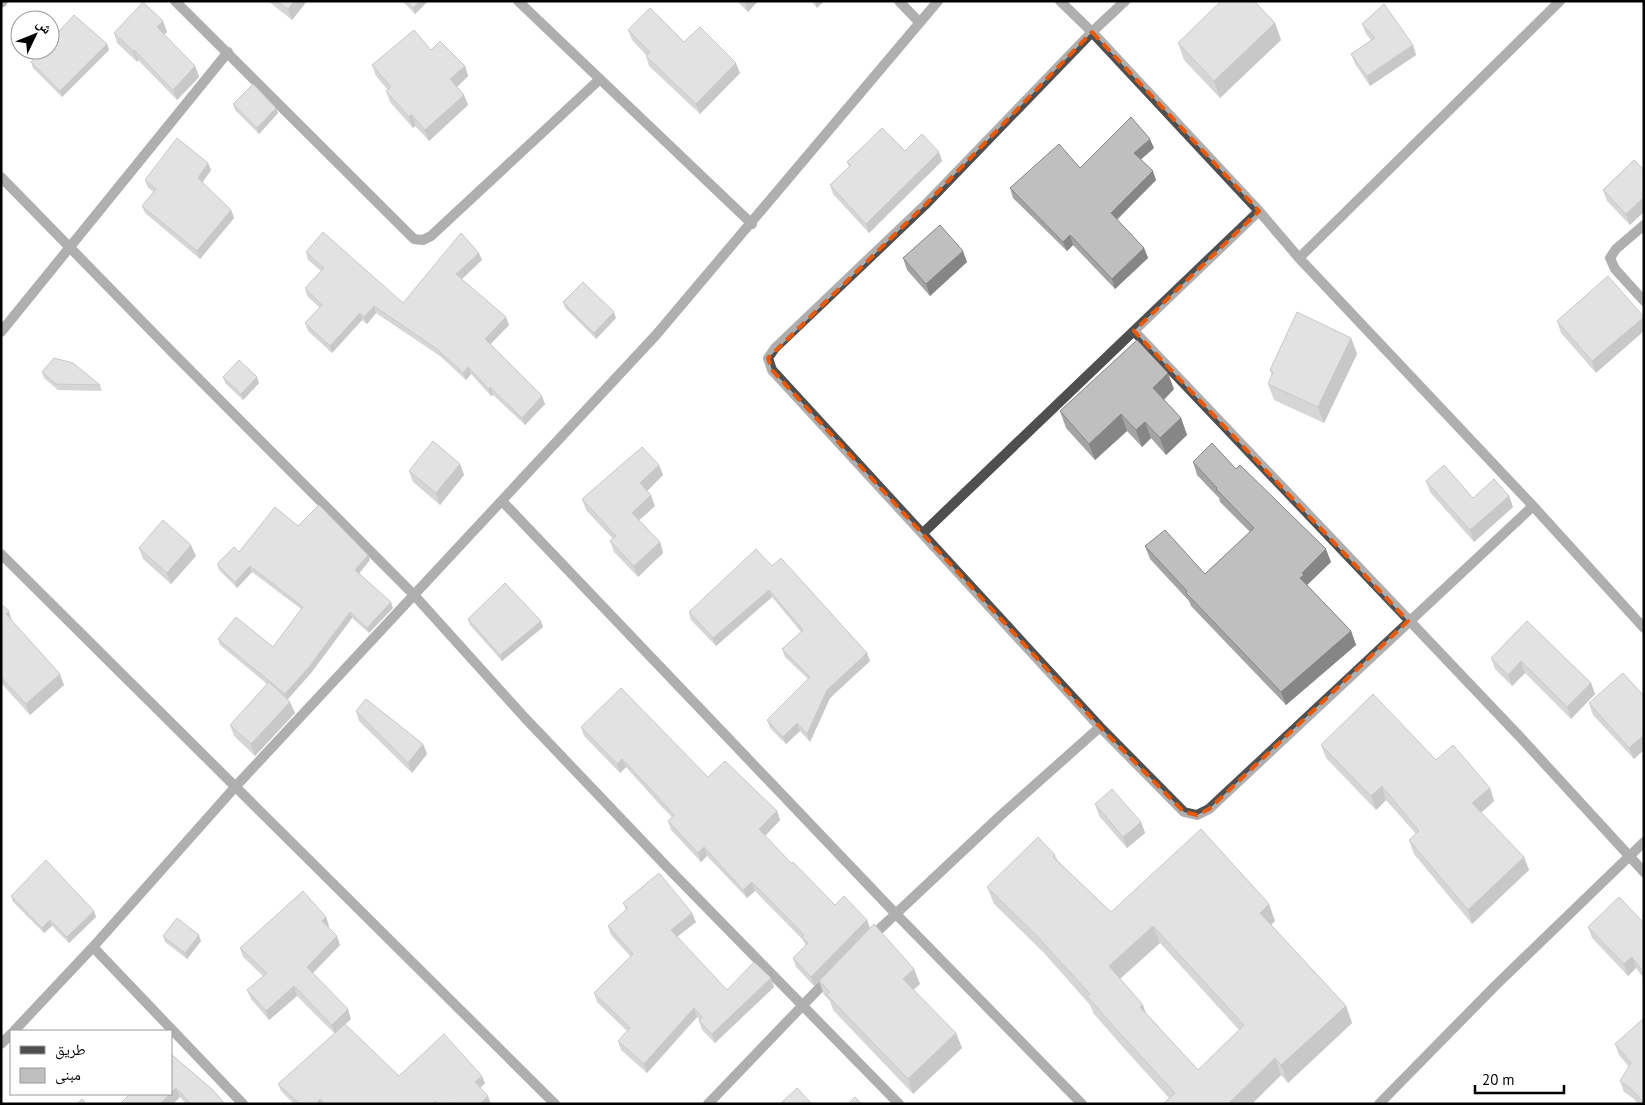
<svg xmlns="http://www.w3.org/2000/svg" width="1645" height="1105" viewBox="0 0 1645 1105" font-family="'PT Sans','Noto Naskh Arabic',sans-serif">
<rect width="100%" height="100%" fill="#fff"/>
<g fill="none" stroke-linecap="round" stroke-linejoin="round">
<path stroke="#4f4f4f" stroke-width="10" d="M175,1L414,239L423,240L431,236L600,79
M518,1L752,224
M899,1L919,22
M1060,1L1092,32L1259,211L1299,258L1533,506L1644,628
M1125,1L1092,32L925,205L775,348L768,358L772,370L1100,727L1184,812L1197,815L1209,809L1533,506
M1,3L3,1
M1,177L172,352L415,596L525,718L667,867L899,1104
M1644,225L1616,249L1610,258L1615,269L1644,301
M1299,258L1560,1
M1134,331L1521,738L1644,872
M1,332L228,52
M503,502L895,913L1082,1104
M923,533L1259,211
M1,554L555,1104
M869,939L1000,816L1100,727
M93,947L243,1104
M14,1031L93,947L236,786L656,335L938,1
M1,1044L11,1034
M708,1104L830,977
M1379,1104L1495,986L1644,842"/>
</g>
<path fill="#a4a4a4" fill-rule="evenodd" d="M268,1H307L292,20Z
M402,1H428L415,14Z
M737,1H758L748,12Z
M811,1H824L817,8Z
M163,21L167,32L164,35L195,66L199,77L177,100L138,60L137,62L117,43L114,33Z
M1275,23L1281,40L1220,98L1184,60L1178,43Z
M1362,24L1413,45L1416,55L1370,86L1355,64L1351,54L1371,40L1366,34Z
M628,30L684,42L740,73L700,114L649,66L646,56V55L632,40Z
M107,44L109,50L62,97L33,68L31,62Z
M431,50L465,66L468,76L457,87L464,95L468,105L429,141L415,126L413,128L390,102L386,91L388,90L376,76L372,65Z
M233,104L276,108L278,113L259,134L235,110Z
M1154,148L1141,159L1156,180L1117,220L1144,248L1148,258L1115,289L1073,245L1067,251L1013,198L1010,188Z
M905,151L939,152L942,161L869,233L833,194L830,185L849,167L847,162Z
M1634,160L1630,225L1607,201L1603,190Z
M208,163L211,170L202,183L231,210L234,218L200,259L145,213L142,206L154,192L148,188L145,180Z
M306,252L403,303L482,260L461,279L509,325L490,344L545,404L525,425L493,395L491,396L471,374L466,380L440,356L376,313L367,324L362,320L332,353L308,331L305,323L320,308L307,296L305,288L321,271L308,260Z
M903,258L967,262L930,296L907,270Z
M1608,276L1596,373L1561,333L1557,321Z
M563,302L616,318L596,339L565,308Z
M1351,338L1357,354L1324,423L1274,400L1268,384L1272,375L1270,370Z
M42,372L100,385L102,391L58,390L44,378Z
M223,377L259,383L243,400L225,383Z
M1174,389L1164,400L1181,418L1187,435L1166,455L1151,438L1142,447L1127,431L1095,460L1066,428L1060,411Z
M1193,462L1236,469L1331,562L1307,585L1351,631L1356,645L1286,705L1191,606L1189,601L1150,559L1145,546L1205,574L1250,532L1220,502L1219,498L1197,475Z
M460,464L464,475L440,505L413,482L409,471Z
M659,465L663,475L647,491L655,506L639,520L660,542L663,553L638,577L614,552L610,541L613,539L586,510L582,499Z
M1426,481L1473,498L1509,496L1513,507L1474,542L1430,492Z
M298,526L368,555L370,560L359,573L393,608L369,633L352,618L311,673L288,699L295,713L255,756L234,736L230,725L267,684L220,645L218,639L273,647L301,609L252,572L237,588L219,570L217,564L239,552Z
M139,548L196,556L171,584L143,559Z
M772,566L867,653L870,661L830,698L810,742L800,731L786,744L770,728L767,720L808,679L785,657L782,649L801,632L772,597L716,646L691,620L689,612Z
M1,604L12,621L64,685L30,715L1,683Z
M468,619L543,627L502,661L470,625Z
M1527,621L1591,683L1595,694L1571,719L1525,673L1512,686L1495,669L1491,658Z
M1644,696L1634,759L1593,715L1589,703Z
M356,711L423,744L427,754L412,773L359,721Z
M581,727L708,777L777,811L780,820L765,836L791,863L835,905L867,920L870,928L914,969L920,984L913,990L956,1033L962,1048L913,1094L833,1010L830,1001L824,995L819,981L814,986L796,967L793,958L806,946L803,940L755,891L747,898L707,856L701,862L671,830L668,821L672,817L661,806L626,767L620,773L584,736Z
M1321,745L1436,760L1490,788L1494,801L1481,813L1524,857L1529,870L1472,924L1414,854L1409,840L1416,834L1386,800L1376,810L1326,758Z
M1095,804L1141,822L1145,833L1127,848L1099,816Z
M1055,855L1058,861L1111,912L1275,921L1271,925L1346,1006L1352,1023L1288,1083L1281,1075L1252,1104H1163L1169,1098L1122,1046L1094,1014L1090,1005L1044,953L994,904L987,887ZM1160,943L1239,1030L1198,1070L1146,1013L1120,979Z
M11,896L96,917L69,943L52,926L44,933L13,902Z
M623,903L696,922L677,937L727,990L771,978L774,987L715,1043L702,1030L699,1021L700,1020L697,1017L647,1073L621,1050L618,1041L627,1031L597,1002L594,993L631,957L611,935L608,926L626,910Z
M326,917L329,926L328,927L340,945L313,973L351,1019L342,1027L399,1076L485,1083L480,1088L491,1104H294L281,1091L278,1084L335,1034L297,996L269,1020L251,999L247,990L263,976L243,957L240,948Z
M1644,923V979L1636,968L1628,976L1592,938L1588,927Z
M163,936L201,941L187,959L165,942Z
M1644,1018V1104H1638L1634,1099L1624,1092L1620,1081L1629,1067L1619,1055L1615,1044Z
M171,1054L225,1104H186L180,1097L171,1094Z"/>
<path fill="#868686" d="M294,1H307L292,20L288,9Z
M420,1H428L415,14L413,8Z
M746,1H758L748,12L745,2Z
M815,1H824L817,8Z
M163,21L167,32L160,38L157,27Z
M1275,23L1281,40L1220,98L1214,81Z
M107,44L109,50L62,97L60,91Z
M1413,45L1416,55L1370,86L1367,76Z
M134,50L138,60L137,62L133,51Z
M736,63L740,73L700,114L696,104Z
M195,66L199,77L177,100L173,90Z
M465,66L468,76L454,90L450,79Z
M464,95L468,105L429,141L425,130Z
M276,108L278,113L259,134L257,128Z
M412,115L415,126L413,128L409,117Z
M1150,139L1154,148L1138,162L1134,153Z
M939,152L942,161L869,233L866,224Z
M208,163L211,170L200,186L198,178Z
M1153,171L1156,180L1114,222L1111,213Z
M1644,197V212L1630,225L1626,214Z
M231,210L234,218L200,259L197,251Z
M1070,235L1073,245L1067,251L1063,242Z
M1144,248L1148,258L1115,289L1112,279Z
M963,251L967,262L930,296L926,284Z
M479,253L482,260L459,282L456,274Z
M374,306L376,313L367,324L364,317Z
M614,312L616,318L596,339L594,333Z
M360,313L362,320L332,353L330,346Z
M506,317L509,325L488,347L485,339Z
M1644,317V331L1596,373L1592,361Z
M1351,338L1357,354L1324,423L1318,407Z
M468,367L471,374L466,380L463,373Z
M1168,373L1174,389L1159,404L1153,388Z
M257,377L259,383L243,400L241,394Z
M490,387L493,395L491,396L489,389Z
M542,396L545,404L525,425L522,418Z
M1121,414L1127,431L1095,460L1089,444Z
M1181,418L1187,435L1166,455L1160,438Z
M1145,422L1151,438L1142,447L1136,430Z
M460,464L464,475L440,505L436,493Z
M659,465L663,475L644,494L640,483Z
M651,495L655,506L636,523L632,513Z
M1509,496L1513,507L1474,542L1470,530Z
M660,542L663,553L638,577L634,566Z
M191,545L196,556L171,584L167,573Z
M1326,549L1331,562L1307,585L1309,588L1300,578L1302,573Z
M368,555L370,560L357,576L355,570Z
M250,566L252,572L237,588L235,582Z
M769,590L772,597L716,646L713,638Z
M391,602L393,608L369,633L367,628Z
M9,611L12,621L6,614Z
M350,612L352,618L311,673L287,700L285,694Z
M541,621L543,627L502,661L500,655Z
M1351,631L1356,645L1286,705L1281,692Z
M867,653L870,661L830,698L810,742L807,734L827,690Z
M1521,661L1525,673L1512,686L1508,675Z
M60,674L64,685L30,715L26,704Z
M1591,683L1595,694L1571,719L1567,707Z
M290,702L295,713L255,756L251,744Z
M797,723L800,731L786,744L783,737Z
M1644,735V750L1634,759L1629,748Z
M423,744L427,754L412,773L408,763Z
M622,759L626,767L620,773L617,764Z
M1382,786L1386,800L1376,810L1371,796Z
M1490,788L1494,801L1477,816L1472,803Z
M777,811L780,820L763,838L759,829Z
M1141,822L1145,833L1127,848L1123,837Z
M704,847L707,856L701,862L698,853Z
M1524,857L1529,870L1472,924L1468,910Z
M752,882L755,891L747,898L743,890Z
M1269,904L1275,921L1266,930L1260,913Z
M94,911L96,917L69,943L67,937Z
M692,913L696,922L674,939L671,930Z
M326,917L329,926L325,930L322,921Z
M50,920L52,926L44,933L42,928Z
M867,920L870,929L814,986L811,977Z
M1153,926L1160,943L1115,983L1109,966Z
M199,935L201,941L187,959L185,953Z
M337,936L340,945L310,976L307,967Z
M1632,957L1636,968L1628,976L1624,964Z
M914,969L920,984L908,994L903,979Z
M771,978L774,987L715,1043L712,1034Z
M294,986L297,996L269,1020L266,1011Z
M1143,1005L1149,1022L1140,1007Z
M1346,1006L1352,1023L1288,1083L1281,1065Z
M694,1008L697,1017L647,1073L644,1064Z
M348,1009L351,1019L335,1034L332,1025Z
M956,1033L962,1048L913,1094L908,1079Z
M1275,1058L1281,1075L1252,1104H1228Z
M482,1076L485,1083L478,1090L475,1082Z
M176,1088L180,1097L173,1104H160Z
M488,1096L491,1104H480Z
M320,1099L322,1104H316Z"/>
<path fill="#bfbfbf" stroke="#868686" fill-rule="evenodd" d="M278,1H294L288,9Z
M406,1H420L413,8Z
M1221,1H1254L1275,23L1214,81L1178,43Z
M143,2L163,21L157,27L195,66L173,90L134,50L133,51L114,33Z
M1384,4L1413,45L1367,76L1351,54L1375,38L1362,24Z
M650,8L684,42L700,27L736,63L696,104L646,56L650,52L628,30Z
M74,15L107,44L60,91L31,62L42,50H50V41Z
M414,30L431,50L440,41L465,66L450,79L464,95L425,130L412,115L409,117L386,91L391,87L372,65Z
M253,84L276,108L257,128L233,104Z
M1131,117L1150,139L1134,153L1153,171L1111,213L1144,248L1112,279L1070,235L1063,242L1010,188L1059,144L1080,168Z
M882,128L905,151L922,134L939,152L866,224L830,185L851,165L847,162Z
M177,138L208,163L198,178L231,210L197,251L142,206L156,189L145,180Z
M1634,160L1644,170V197L1626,214L1603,190Z
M940,225L963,251L926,284L903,258Z
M323,232L403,303L461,233L479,253L456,274L506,317L485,339L542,396L522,418L490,387L489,389L468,367L463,373L437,349L374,306L364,317L360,313L330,346L305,323L322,305L305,288L324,268L306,252Z
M1608,276L1644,317L1592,361L1557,321Z
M583,282L614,312L594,333L563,302Z
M1297,312L1351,338L1318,407L1268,384L1273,372L1270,370Z
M1137,340L1168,373L1153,388L1181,418L1160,438L1145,422L1136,430L1121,414L1089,444L1060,411Z
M54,358L73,363L100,385L56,384L42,372Z
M239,360L257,377L241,394L223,377Z
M433,441L460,464L436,493L409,471Z
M1212,443L1236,469L1240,465L1326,549L1302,573L1304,575L1300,578L1351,631L1281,692L1186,593L1187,591L1145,546L1165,530L1205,574L1254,528L1216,489L1217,488L1193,462Z
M642,447L659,465L640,483L651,495L632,513L660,542L634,566L610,541L616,536L582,499Z
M1444,465L1473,498L1494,479L1509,496L1470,530L1426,481Z
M319,505L368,555L355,570L391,602L367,628L350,612L309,667L285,694L218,639L236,617L273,647L303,607L250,566L235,582L217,564L234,547L239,552L275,507L298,526Z
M163,520L191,545L167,573L139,548Z
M756,549L772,566L781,558L867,653L827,690L807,734L797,723L783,737L767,720L810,677L782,649L803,630L769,590L713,638L689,612Z
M505,583L541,621L500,655L468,619Z
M1,604L9,611L6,614L60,674L26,704L1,677Z
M1527,621L1591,683L1567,707L1521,661L1508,675L1491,658Z
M1623,673L1644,696V735L1629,748L1589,703Z
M269,682L290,702L251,744L230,725Z
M621,688L708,777L725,761L777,811L759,829L791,863L793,862L835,905L844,896L867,920L811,977L793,958L808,943L802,937L804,935L752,882L743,890L704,847L698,853L668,821L674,815L658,797L622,759L617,764L581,727Z
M1373,694L1436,760L1453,745L1490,788L1472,803L1524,857L1468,910L1409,840L1419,831L1382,786L1371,796L1321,745Z
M366,699L423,744L408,763L356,711Z
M1112,789L1141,822L1123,837L1095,804Z
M1201,829L1269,904L1260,913L1346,1006L1281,1065L1275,1058L1228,1104H1163L1175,1093L1115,1028L1087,996L1090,994L1037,936L987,887L1038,837L1055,855L1053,857L1111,912ZM1153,926L1244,1025L1198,1070L1140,1007L1143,1005L1109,966Z
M46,860L94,911L67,937L50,920L42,928L11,896Z
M659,873L692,913L671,930L727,990L754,962L771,978L712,1034L699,1021L702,1017L694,1008L644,1064L618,1041L630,1028L594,993L633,954L608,926L628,908L623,903Z
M303,891L326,917L322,921L337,936L307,967L348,1009L332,1025L294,986L266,1011L247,990L267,973L240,948Z
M1619,897L1644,923V973L1632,957L1624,964L1588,927Z
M177,918L199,935L185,953L163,936Z
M874,924L914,969L903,979L956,1033L908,1079L827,995L830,992L819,981Z
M1644,1018V1103L1630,1088L1620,1081L1631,1063L1615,1044Z
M345,1024L399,1076L444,1034L482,1076L475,1082L488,1096L480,1104H455L453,1102L451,1104H437L435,1101L433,1104H325L320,1099L316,1104H300L278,1084Z
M171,1054L213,1090L225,1104H191L176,1088L171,1093Z
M797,1088L812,1104H780Z
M130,1094H170L160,1104H120Z
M855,1097L862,1104H848Z
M82,1099L86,1104H77Z"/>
<path d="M0 0H1645V1105H0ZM1092,32L1259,211L1134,331L1408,621L1209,809L1197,815L1184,812L1100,727L772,370L768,358L925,205Z" fill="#fff" fill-opacity=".55" fill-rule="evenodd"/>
<path fill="none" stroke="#e8590c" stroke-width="4" stroke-dasharray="10 6" stroke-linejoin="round" d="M1092,32L1259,211L1134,331L1408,621L1209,809L1197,815L1184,812L1100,727L772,370L768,358L925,205Z"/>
<rect width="1645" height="1105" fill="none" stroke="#000000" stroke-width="5"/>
<rect x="10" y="1030" width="162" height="65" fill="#ffffff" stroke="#999999"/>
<rect x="20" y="1046" width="25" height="8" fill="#4f4f4f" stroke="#999999"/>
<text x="55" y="1055" font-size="15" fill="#000000">طريق</text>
<rect x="20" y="1068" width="25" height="15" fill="#bfbfbf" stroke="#999999"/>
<text x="55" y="1080" font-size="15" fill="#000000">مبنى</text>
<g transform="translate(35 35) rotate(47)"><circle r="24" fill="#ffffff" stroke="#999999"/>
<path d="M0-4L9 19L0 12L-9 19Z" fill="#000000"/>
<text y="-8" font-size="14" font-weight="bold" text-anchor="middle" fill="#000000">ش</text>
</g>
<path d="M1475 1085v8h89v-8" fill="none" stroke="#000000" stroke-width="2.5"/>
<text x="1482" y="1085" font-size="15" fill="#000000" stroke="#ffffff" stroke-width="4" paint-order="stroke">20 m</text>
</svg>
